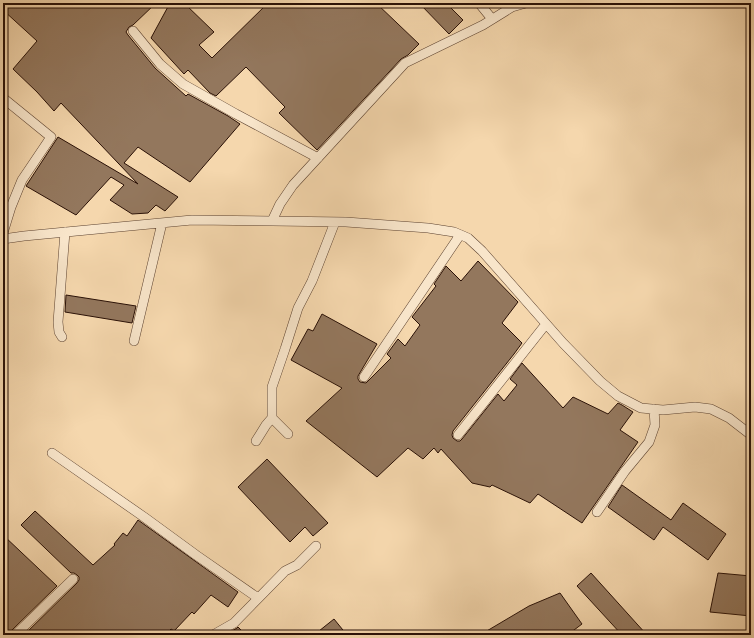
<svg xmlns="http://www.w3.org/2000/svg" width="754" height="638" viewBox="0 0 754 638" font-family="'Gentium Book Plus',serif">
<rect width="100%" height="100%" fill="#f5d7ad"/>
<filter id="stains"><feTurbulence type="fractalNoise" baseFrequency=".005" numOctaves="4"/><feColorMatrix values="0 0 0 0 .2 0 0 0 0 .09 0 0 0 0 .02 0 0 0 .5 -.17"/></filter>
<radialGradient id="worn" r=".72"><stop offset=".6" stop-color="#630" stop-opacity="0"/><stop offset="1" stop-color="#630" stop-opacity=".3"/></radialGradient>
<path fill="#93775d" stroke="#291006" d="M3,3H156L133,25L129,27L126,32L128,35L155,68L186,96L188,94L228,116L240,124L190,182L138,147L124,163L178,197L165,211L156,205L148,213L132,214L110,200L124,185L111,177L76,215L26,186L58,137L138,184L61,103L54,111L37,92L13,69L37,41L3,10Z
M170,3H184L214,32L199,45L212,58L268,3H376L419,44L408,55L401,59L317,150L279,113L285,107L246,67L216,96L210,93L188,70L184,74L151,38Z
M419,3H446L463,20L449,34Z
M478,261L518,302L502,323L522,343L514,354L453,431L452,435L453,438L457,441H460L462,439L498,394L504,401L517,385L510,379L522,363L563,408L573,397L608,414L618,403L622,405L633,412L620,430L638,442L582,523L538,494L530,503L492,485L490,487L472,483L441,449L438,453L434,448L423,459L408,448L377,477L306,421L342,388L291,360L308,329L313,331L322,314L377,344L358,376V379L360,382L366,383L391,358L387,354L398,339L405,346L420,325L412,317L436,286L434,284L446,266L461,281Z
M66,295L136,306L132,323L65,312Z
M267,459L328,523L313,536L305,527L290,542L238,487Z
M622,485L671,520L683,503L726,534L708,560L663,527L654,540L608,507Z
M35,511L93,565L115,545L114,544L123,533L127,536L138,520L238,592L228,607L211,595L194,614L192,612L174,631L171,629L165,635H24L77,583L79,580V577L77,575L74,573H71L21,525Z
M3,535L57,586L11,631L9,635H3Z
M591,573L637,624L647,635H622L577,586Z
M718,573L751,576V616L710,612Z
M560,593L582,624L570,633L572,635H480L529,606Z
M334,619L347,635H314Z
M238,627L246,635H225L237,628Z"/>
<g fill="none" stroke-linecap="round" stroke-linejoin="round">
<g stroke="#5c4230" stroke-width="10">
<path id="minor" d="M479,3L492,19
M133,31L160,64L183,84L236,114L318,158
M3,98L51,137L22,180L11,207L3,233
M272,221L280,204L293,185L405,63L483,25L512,7L526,3
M3,239L24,236L192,220L346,222L428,228L454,232L468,238L482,251L563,343L600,381L618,396L641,408L663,410L695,407L711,409L729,418L751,435
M62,337L59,332L58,322L65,232
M134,341L162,223
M364,377L460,235
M288,434L272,418V387L285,349L298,308L312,281L335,222
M458,435L546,324
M256,441L266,425L272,418
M52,453L144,517L196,555L258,598
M597,512L625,471L649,442L655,425L654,409
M15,635L73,579
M213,635L234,623L285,571L297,565L316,546"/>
</g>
<use href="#minor" stroke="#f8e5ca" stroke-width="9"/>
</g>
<rect width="754" height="638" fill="none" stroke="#f5d7ad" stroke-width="16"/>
<rect x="4" y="4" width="746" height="630" fill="none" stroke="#291006" stroke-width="2"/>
<rect x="8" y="8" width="738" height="622" fill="none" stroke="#291006"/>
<rect width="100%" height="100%" filter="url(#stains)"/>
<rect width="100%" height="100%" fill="url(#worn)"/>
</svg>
